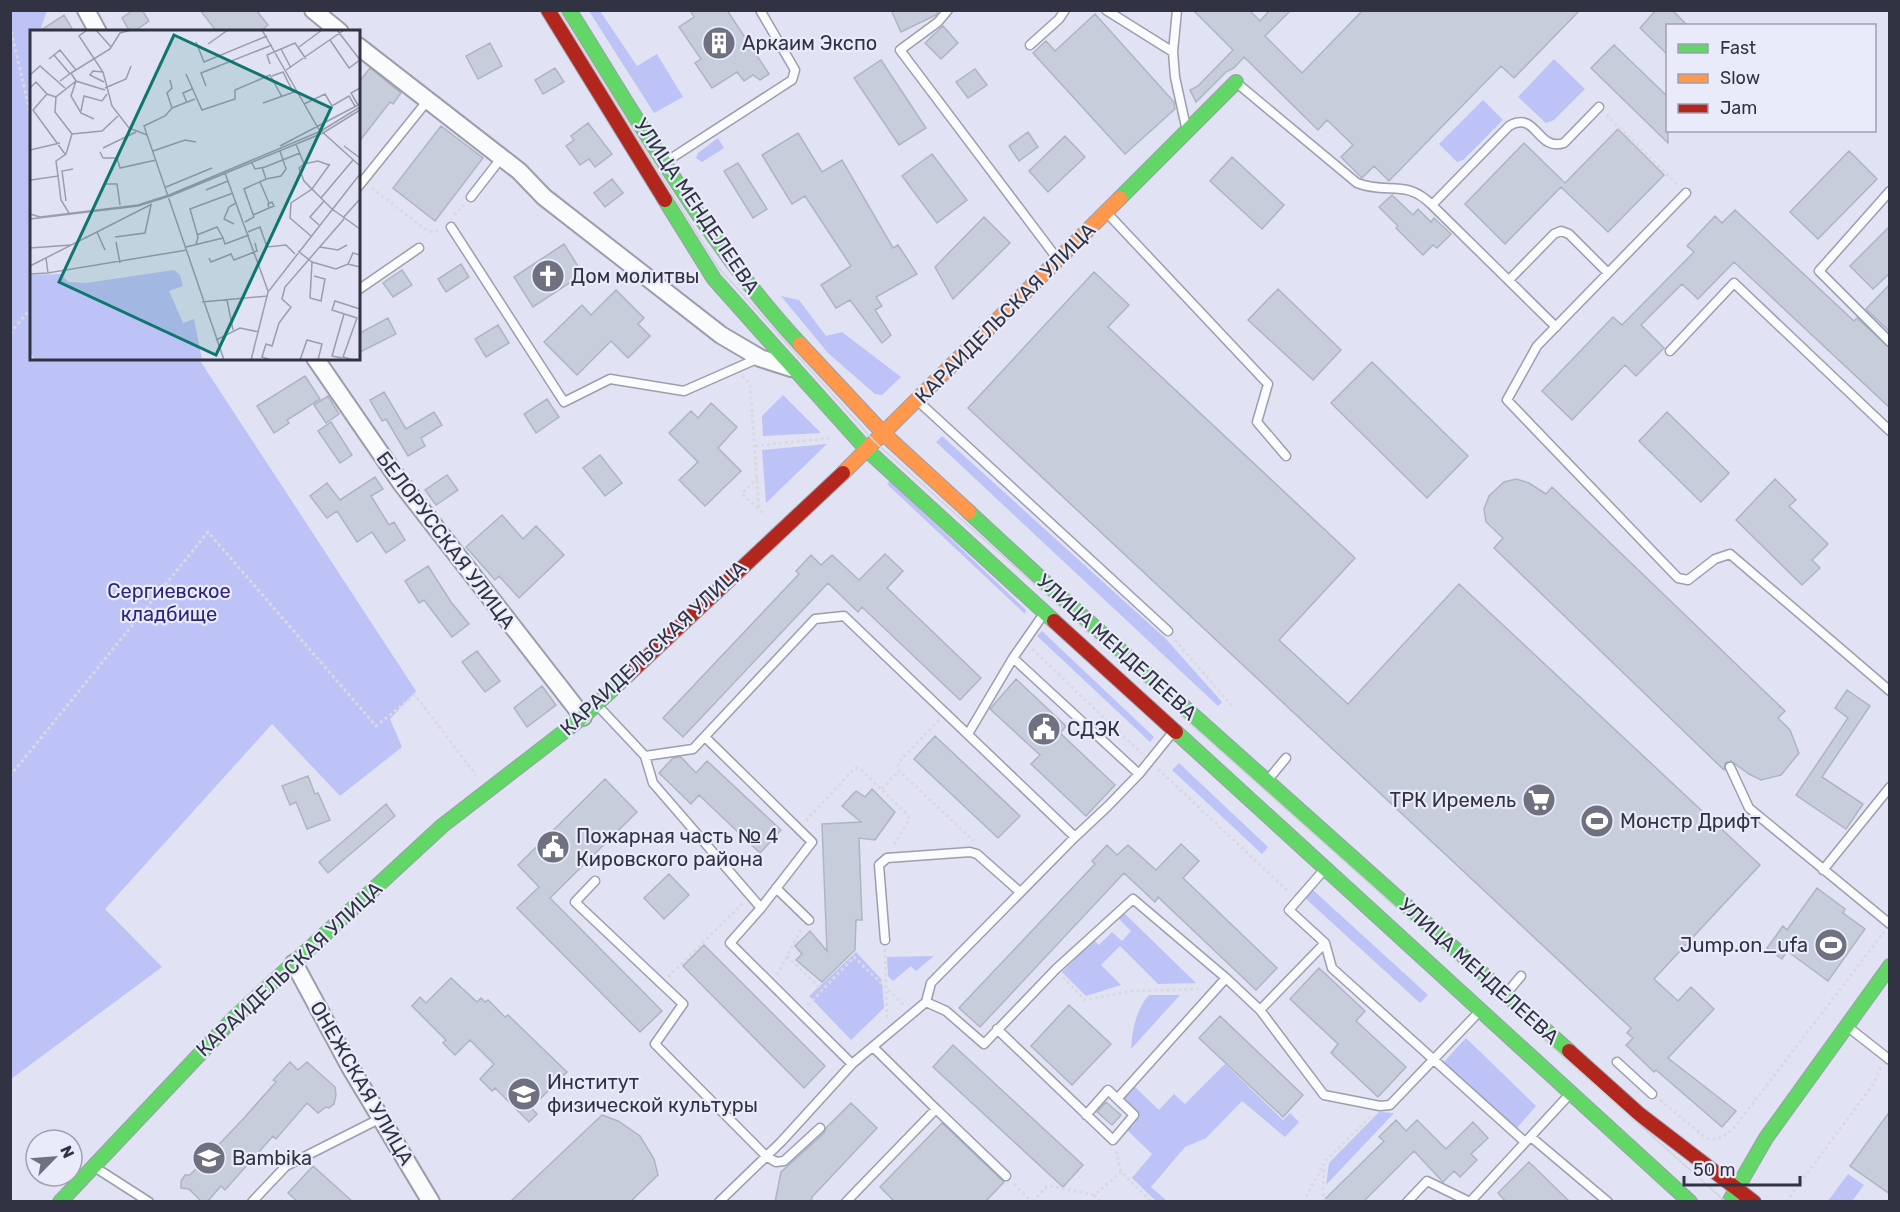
<svg xmlns="http://www.w3.org/2000/svg" width="1900" height="1212" viewBox="0 0 1900 1212" font-family="Rubik,sans-serif">
<rect width="100%" height="100%" fill="#e1e3f4"/>
<path fill="#bdc2f7" d="M47,10L40,31L32,32L31,56L29,63L32,65V358L199,359L416,691L390,719L402,747L340,796L272,724L105,909L162,967L11,1079L10,11Z
M589,11H600L637,66L657,54L683,97L654,113Z
M1554,59L1585,89L1554,120L1546,123L1518,97Z
M1483,100L1503,120L1463,160L1457,162L1439,144Z
M718,138L724,148L702,162L696,158L698,153Z
M781,296L799,300L826,336L842,332L901,377L882,395L875,394L828,353Z
M783,395L821,433L763,436L762,416Z
M942,436L1166,639L1222,702L1218,706L936,442Z
M827,444L766,503L762,450Z
M890,481L1026,610L1025,614L887,484Z
M1042,631L1154,737L1150,742L1037,636Z
M1179,763L1268,847L1262,854L1172,770Z
M1313,890L1428,995L1420,1003L1305,898Z
M1123,912L1196,983L1158,984L1120,946L1101,965L1121,985L1086,996L1062,972L1094,940L1099,945L1112,932L1122,941L1131,931L1118,918Z
M856,952L882,980L884,1008L851,1040L809,996Z
M934,956L916,971L911,966L893,981L888,976L887,957Z
M1149,995H1180L1131,1049C1132,1031 1136,1009 1149,995Z
M1466,1038L1536,1106L1516,1129L1443,1063Z
M1225,1064L1283,1120L1290,1113L1299,1122L1285,1137L1242,1101L1206,1138L1185,1147L1151,1187L1167,1201H1156L1132,1178L1152,1154L1126,1129L1138,1115L1122,1099L1134,1086L1159,1110L1174,1094L1185,1104Z
M1379,1112L1394,1113L1326,1185L1329,1163Z
M1848,1174L1864,1185L1852,1201H1828Z"/>
<path fill="#c8cddb" stroke="#afb4c1" stroke-width="1.5" d="M133,10H142L149,21L133,32H130L122,18Z
M200,10H256L268,25L260,32H217Z
M690,10H727L769,74L760,80L753,75L744,81L737,72L712,88L695,63L701,59L679,27L694,17Z
M891,10H939L936,15L901,32Z
M1193,10H1249L1260,21L1270,10H1291L1265,36L1302,73L1363,10H1580L1514,78L1501,66L1389,181L1374,166L1362,178L1341,157L1353,145L1327,120L1318,130L1244,57L1234,68L1226,72L1196,102L1190,90L1198,86L1233,50Z
M1656,10H1672L1688,26H1668V55L1640,28Z
M1095,14L1174,102L1175,109L1125,154L1033,53L1046,41L1055,51Z
M64,15L74,32H38Z
M943,26L958,43L941,59L925,43Z
M490,43L502,66L478,79L466,56Z
M1614,45L1668,97V143L1591,68Z
M881,60L926,128L899,145L854,78Z
M370,68L401,93L393,104L390,102L358,143V83Z
M555,68L564,82L543,94L535,80Z
M975,69L987,85L968,98L956,82Z
M588,123L612,154L595,167L589,159L580,165L566,146L574,140L571,136Z
M441,126L483,158L435,221L393,188Z
M1618,129L1664,175L1608,232L1561,187L1505,244L1465,204L1524,143L1565,183Z
M1028,132L1038,147L1019,161L1009,146Z
M798,133L822,172L842,160L893,248L898,245L917,274L876,297L882,306L875,310L891,335L882,343L850,300L836,308L821,285L851,266L805,196L792,204L762,155Z
M1065,136L1085,157L1048,192L1029,171Z
M1849,151L1877,179L1818,239L1790,212Z
M932,154L967,200L937,223L902,176Z
M1232,157L1284,205L1262,229L1210,181Z
M738,163L767,209L753,218L724,171Z
M612,179L623,193L605,207L594,193Z
M1392,195L1413,215L1418,209L1431,222L1434,218L1451,234L1437,248L1433,245L1423,255L1396,228L1398,226L1379,207Z
M1735,210L1854,321L1857,318L1890,348V408L1734,262L1698,299L1682,284L1641,325L1664,348L1636,376L1625,365L1572,420L1542,391L1613,317L1622,325L1694,252L1687,246L1715,216L1722,223Z
M984,217L1010,243L953,299L935,267Z
M1890,226V273L1873,289L1850,266Z
M564,244L583,274L533,307L514,277Z
M461,264L469,277L446,292L438,279Z
M402,270L412,285L393,297L383,283Z
M1094,272L1129,305L1108,327L1355,558L1279,640L1348,704L1459,584L1760,865L1654,979L1678,1001L1691,987L1714,1009L1668,1058L1736,1111L1722,1127L1656,1070L1654,1072L1626,1045L1633,1038L1627,1033L1631,1028L968,408Z
M1890,284V332L1866,309Z
M1278,289L1341,350L1313,380L1248,320Z
M616,290L644,318L638,324L650,336L628,358L611,341L577,375L544,342L582,305L591,315Z
M388,318L396,334L358,353V334Z
M498,325L509,343L486,357L475,339Z
M1372,362L1468,456L1427,498L1331,403Z
M305,376L320,399L287,420L289,423L274,433L257,406Z
M384,392L406,429L434,412L442,425L421,438L425,446L408,456L386,419L382,421L370,400Z
M328,396L339,414L326,423L314,405Z
M547,399L559,417L536,433L524,414Z
M711,403L737,427L718,448L741,471L705,506L679,480L698,462L669,433L691,411L698,418Z
M1667,412L1729,473L1701,502L1639,441Z
M331,422L352,455L340,463L318,431Z
M600,455L622,483L605,496L583,468Z
M447,475L458,490L436,505L425,490Z
M375,477L383,489L371,496L389,525L394,522L405,540L386,553L372,532L357,542L337,511L327,518L310,496L327,483L340,500Z
M1516,479L1529,483L1546,494L1552,487L1785,711L1778,718L1790,730L1799,753L1781,775L1761,780L1749,774L1731,761L1725,763L1724,770L1494,548L1503,538L1486,522L1484,509L1489,496L1504,482Z
M1775,479L1796,500L1789,506L1828,544L1812,560L1820,568L1802,585L1736,520Z
M502,515L523,539L536,526L564,555L519,598L499,576L495,580L466,547Z
M885,554L903,571L887,588L981,678L960,700L862,607L858,612L828,583L683,737L663,718L799,574L796,571L811,555L821,565L832,555L859,580Z
M428,566L451,602L469,624L452,637L424,600L419,603L405,581Z
M477,651L500,681L485,692L462,662Z
M1016,679L1066,726L1060,733L1115,785L1086,816L1031,764L1040,755L990,709Z
M542,686L556,705L527,727L514,708Z
M1847,690L1870,706L1822,777L1863,804L1846,829L1796,795L1848,718L1835,708Z
M935,736L1020,816L998,838L914,759Z
M681,757L696,773L707,761L781,830L760,853L699,795L691,804L659,773L673,758Z
M308,776L315,794L318,793L330,820L307,829L296,802L290,805L282,786Z
M605,779L637,812L550,898L662,1011L640,1032L517,908L539,887L518,865Z
M872,789L895,812L875,840L859,838L862,920H856L855,950L822,982L796,960L802,954L795,946L810,931L827,951L822,824L861,822L842,806L856,791L865,797Z
M386,804L395,816L328,873L319,862Z
M1181,844L1199,861L1183,878L1277,968L1256,990L1158,897L1155,902L1124,873L980,1027L959,1008L1095,864L1092,861L1107,845L1117,855L1128,845L1156,870Z
M669,874L689,895L664,919L644,898Z
M1817,888L1845,909L1843,913L1865,929L1828,981L1787,951L1782,959L1767,948L1783,926L1787,930Z
M704,945L825,1066L804,1088L683,966Z
M1319,968L1365,1011L1356,1021L1406,1067L1378,1097L1331,1053L1338,1044L1290,999Z
M451,978L477,1002L481,998L485,1002L488,1000L505,1017L508,1015L567,1072L531,1108L537,1114L529,1122L495,1088L492,1091L480,1079L494,1064L470,1040L455,1055L443,1043L446,1040L412,1006L420,997L426,1003Z
M1069,1005L1111,1044L1072,1085L1031,1046Z
M1220,1016L1303,1095L1283,1117L1199,1038Z
M953,1045L1083,1165L1063,1187L933,1067Z
M290,1062L298,1070L307,1062L335,1087L336,1095L334,1104L329,1108L326,1107L318,1113L307,1103L276,1139L273,1136L225,1190L221,1186L207,1202H202L189,1189L181,1188V1181L185,1175H190L244,1118L276,1082L273,1080Z
M1106,1102L1121,1115L1112,1125L1097,1112Z
M851,1103L877,1128L812,1197L811,1202H775L781,1172L824,1133L826,1128Z
M1890,1111V1194L1850,1166Z
M602,1115L618,1121L640,1136L654,1159L658,1175L630,1202H510Z
M1396,1120L1406,1131L1417,1120L1446,1149L1473,1122L1488,1138L1471,1154L1477,1160L1460,1177L1454,1171L1443,1182L1414,1151L1363,1202H1322L1384,1141L1379,1137Z
M942,1123L1004,1182L985,1202H895L880,1187Z
M1529,1162L1570,1202H1506L1498,1193Z
M313,1166L353,1202H298L288,1193Z"/>
<g fill="none" stroke-linecap="round" stroke-linejoin="round">
<g stroke="#9c9eac" stroke-width="11">
<path id="lane" d="M948,10L938,22L900,50L1056,257
M1106,10L1173,52
M1177,10L1173,52L1175,77L1186,127
M1030,45L1059,19L1065,10
M1238,84L1357,183C1388,195 1405,178 1432,205L1509,126C1537,110 1537,152 1564,143L1599,107
M667,161L792,80L795,70L760,10
M358,187L428,100
M1890,191L1819,271L1890,342
M1686,193L1537,346L1507,400L1678,578L1688,580L1715,559L1730,554L1890,691
M471,197L502,157
M1432,205L1556,327
M1108,214L1268,384L1257,422L1286,456
M451,227L564,402L610,379L684,391L759,358
M1509,280L1554,234L1561,231L1569,234L1608,273
M358,290L419,248
M1670,351L1734,283L1890,431
M919,402L1168,631
M1013,658L1139,774
M598,706L645,756L653,783L761,908L730,943L852,1064
M968,734L1013,658L1043,615
M705,737L812,842L761,908
M645,756L693,749L815,619L844,616L1075,837
M1730,767L1749,808L1890,924
M1267,781L1286,758
M1823,870L1890,787
M1323,871L1289,910L1325,943L1332,968L1525,1142
M595,881L575,902L683,1004L655,1044L766,1156L776,1162L784,1161L820,1128
M776,888L809,920
M885,940L879,865L887,858L970,852L977,854L1020,892
M1506,994L1521,976
M926,1002L946,1011L984,1044L1056,969L1133,899L1226,978L1260,1010L1325,943
M1260,1010L1324,1095L1380,1106L1390,1105L1478,1013
M1848,1027L1890,1060
M997,1029L1113,1140L1134,1115L1108,1090L1086,1115
M1617,1062L1652,1094
M1117,1099L1226,978
M936,1109L1006,1176
M1531,1137L1608,1202
M96,1168L149,1202
M252,1202L286,1166L381,1118
M719,1202L781,1142L852,1064L926,1002L931,983L1075,837L1108,806L1139,774L1173,732
M846,1202L936,1109L873,1047
M1407,1202L1427,1181L1470,1202L1569,1095"/>
</g>
<g stroke="#9c9eac" stroke-width="20">
<path id="street" d="M86,10L98,32
M313,10L340,32
M358,46L519,171L544,197L721,335L760,358L791,368
M315,358L401,483L583,717
M294,963L350,1067L431,1202"/>
</g>
<g stroke="#9c9eac" stroke-width="16">
<path id="fast" d="M569,10C641,124 708,245 800,344
M1120,198L1236,82
M665,200L714,279L867,450L1054,621
M969,512L1061,597L1569,1051
M1176,732L1690,1202
M60,1202L232,1020L442,826L583,717L629,674
M1729,1202L1766,1138L1890,966"/>
</g>
<g stroke="#9c9eac" stroke-width="16">
<path id="slow" d="M800,344L884,434L969,512
M843,473L1120,198"/>
</g>
<g stroke="#9c9eac" stroke-width="16">
<path id="jam" d="M548,10L665,200
M1054,621L1176,732
M629,674L843,473
M1569,1051L1638,1113L1754,1202"/>
</g>
<path stroke="#d9dadf" stroke-width="3" stroke-dasharray="3 3" stroke-linecap="butt" d="M10,26L32,121
M1606,115L1679,186
M372,188L425,229L433,232L441,230
M454,215L464,205
M10,333L32,307
M742,376L750,384L759,510
M755,446L831,438
M758,477L742,494L765,515
M1175,640L1233,707
M1032,649L1142,754
M939,720L898,763L899,771L974,841
M1158,769L1289,892
M10,776L208,532L376,726L415,695L476,775
M882,789L899,771
M806,821L852,771L856,768L861,770L908,815L909,819L893,847
M885,949L887,1021
M787,956L822,990
M777,975L802,928
M668,977L743,903
M1063,977L1085,1000L1132,991L1201,989
M808,1005L854,957L905,1006
M1660,1100L1706,1138C1719,1141 1724,1136 1734,1128L1884,932
M1116,1151L1121,1172L1152,1202
M1014,1184L1032,1202
M1094,1195L1101,1202
M1033,1202L1046,1187L1050,1186L1094,1195L1121,1172
M1303,1202L1324,1164
M1325,1202L1323,1191L1324,1162L1371,1116
M1786,1202L1874,1083L1881,1066"/>
<use href="#lane" stroke="#fafbfd" stroke-width="8"/>
<use href="#street" stroke="#fafbfd" stroke-width="16"/>
<use href="#fast" stroke="#63d668" stroke-width="14"/>
<use href="#slow" stroke="#ff974d" stroke-width="14"/>
<use href="#jam" stroke="#b3261e" stroke-width="14"/>
<path stroke="#d3d4d9" stroke-width="1.5" d="M558,10L718,267L875,442L1726,1202"/>
</g>
<defs>
<g id="building-disc" transform="scale(1.725)"><circle r="9.5" fill="#6f7180" stroke="#e9ebfb"/><path d="M-4-6H4V6H1V3H-1V6H-4ZM-2.5-4.3h1.7v1.8h-1.7ZM.8-4.3h1.7v1.8H.8ZM-2.5-1h1.7V.8h-1.7ZM.8-1h1.7V.8H.8Z" fill="#fff"/></g>
<g id="church-disc" transform="scale(1.725)"><circle r="9.5" fill="#6f7180" stroke="#e9ebfb"/><path d="M-1.2-6h2.4v3.5h3.3v2.4h-3.3V6h-2.4V-.1h-3.3v-2.4h3.3Z" fill="#fff"/></g>
<g id="civic-disc" transform="scale(1.725)"><circle r="9.5" fill="#6f7180" stroke="#e9ebfb"/><path d="M-.6-6.5H3V-4.5H.6V-3L4-1V1h2V6H-6V1h2V-1L-.6-3ZM-1.2 2.5V6h2.4V2.5Z" fill="#fff"/></g>
<g id="supermarket-disc" transform="scale(1.725)"><circle r="9.5" fill="#6f7180" stroke="#e9ebfb"/><path d="M-6-5.5h2.5l.6 2H6L4.5 2H-2.5L-4.4-4H-6ZM-1.5 3.2a1.3 1.3 0 1 0 .1 0ZM3 3.2a1.3 1.3 0 1 0 .1 0Z" fill="#fff"/></g>
<g id="stadium-disc" transform="scale(1.725)"><circle r="9.5" fill="#6f7180" stroke="#e9ebfb"/><path d="M0-5a6.5 5 0 1 0 0 10a6.5 5 0 1 0 0-10ZM-3.5-1.8h7v3.6h-7Z" fill="#fff"/></g>
<g id="university-disc" transform="scale(1.725)"><circle r="9.5" fill="#6f7180" stroke="#e9ebfb"/><path d="M0-5L7-2L0 1L-7-2ZM-4 1L0 2.5L4 1V4Q0 6-4 4Z" fill="#fff"/></g>
<g id="school-disc" transform="scale(1.725)"><circle r="9.5" fill="#6f7180" stroke="#e9ebfb"/><path d="M0-5L7-2L0 1L-7-2ZM-4 1L0 2.5L4 1V4Q0 6-4 4Z" fill="#fff"/></g>
</defs>
<g fill-rule="evenodd">
<use href="#building-disc" x="719" y="43"/>
<use href="#church-disc" x="548" y="276"/>
<use href="#civic-disc" x="1044" y="729"/>
<use href="#supermarket-disc" x="1539" y="800"/>
<use href="#stadium-disc" x="1597" y="821"/>
<use href="#civic-disc" x="553" y="847"/>
<use href="#stadium-disc" x="1831" y="945"/>
<use href="#university-disc" x="524" y="1094"/>
<use href="#school-disc" x="209" y="1158"/>
</g>
<g text-anchor="middle" dominant-baseline="central" stroke-width="4.5" stroke-linejoin="round" paint-order="stroke">
<g font-size="20" fill="#313342" stroke="#e9ebfb" text-anchor="start">
<text x="742" y="43">Аркаим Экспо</text>
<text x="571" y="276">Дом молитвы</text>
<text x="1067" y="729">СДЭК</text>
<text x="1516" y="800" text-anchor="end">ТРК Иремель</text>
<text x="1620" y="821">Монстр Дрифт</text>
<text x="576" y="836">Пожарная часть № 4<tspan x="576" dy="23">Кировского района</tspan></text>
<text x="1808" y="945" text-anchor="end">Jump.on_ufa</text>
<text x="547" y="1082">Институт<tspan x="547" dy="23">физической культуры</tspan></text>
<text x="232" y="1158">Bambika</text>
</g>
<g font-size="20" fill="#313342" stroke="#e9ebfb">
<text transform="translate(697 206) rotate(56)">УЛИЦА МЕНДЕЛЕЕВА</text>
<text transform="translate(1005 313) rotate(-45)">КАРАИДЕЛЬСКАЯ УЛИЦА</text>
<text transform="translate(446 540) rotate(53)">БЕЛОРУССКАЯ УЛИЦА</text>
<text transform="translate(1117 647) rotate(42)">УЛИЦА МЕНДЕЛЕЕВА</text>
<text transform="translate(653 648) rotate(-43)">КАРАИДЕЛЬСКАЯ УЛИЦА</text>
<text transform="translate(289 969) rotate(-43)">КАРАИДЕЛЬСКАЯ УЛИЦА</text>
<text transform="translate(1479 971) rotate(42)">УЛИЦА МЕНДЕЛЕЕВА</text>
<text transform="translate(362 1083) rotate(60)">ОНЕЖСКАЯ УЛИЦА</text>
</g>
<g font-size="20" fill="#2d2480" stroke="#e9ebfb">
<text x="169" y="591">Сергиевское<tspan x="169" dy="23">кладбище</tspan></text>
</g>
</g>
<g transform="translate(30 30)">
<rect width="330" height="330" fill="#e1e3f4"/>
<path d="M144,240L150,245L153,256L139,261L153,293L164,289L172,330H5L0,322V245L31,244L38,252L56,253Z" fill="#bdc2f7"/>
<path fill="none" stroke="#9b9dad" stroke-width="1.5" d="M57,0L49,6L73,42L82,76L99,98L117,105M66,0L81,17M232,0L288,98L330,136M307,0L330,30M300,10L319,38L330,30M166,12L174,32L237,6M178,14L198,0M269,17L292,0M251,19L261,38M24,25L40,44M19,29L30,20L46,40M240,34L237,25L265,13L276,29M256,40L314,0M73,42L63,41L60,45L74,52M41,43L80,19L90,3L101,0M156,44L172,80L205,69V60L240,45L252,67M0,45L10,36L35,58M242,46L253,42L263,62M140,50L142,58L137,63L142,78L135,86L114,96L194,330M30,51L41,43L46,51L75,60M46,51L41,66L51,83L64,89M176,56L171,43L242,15M0,58L6,52L17,64L26,67M75,58L96,49L101,36M17,64L3,80L35,124M157,73L153,63L162,59M233,73L267,61M274,74L295,64L302,76L319,66L325,76M328,75L321,63L330,58M142,78L165,69M51,81L54,66L72,71L77,64M42,104L25,82L26,67L46,51M266,114L274,134L288,131L299,135M250,116L330,74M314,116L330,128M73,118L106,102M0,120L30,113M123,121L155,110L166,112M70,122L73,128H87L90,138L126,130M222,133L225,139L235,137L270,123M274,134L269,138L274,151L302,179L330,199M195,143L238,261M28,146L26,131L36,124L42,104L72,101L88,86M236,149L251,146L256,139L250,121M1,150L28,146L31,170L39,183M230,152L239,173M74,154H87L90,175M136,157L182,138M176,160L198,151M291,168L323,130M36,171L32,141L43,139M0,184L10,187L108,175L139,165L291,101L330,77M223,185L239,178L244,176L242,172L238,174L239,178M313,188L330,169M0,189L108,176L140,166L293,103L330,80M215,192L224,187L214,159L236,149L232,137M204,194L194,189L199,177L206,173M289,195L280,187L294,171M67,202L75,220M218,202L230,197L237,217L256,215L265,224M167,205L187,197L193,208M281,206L260,188L261,173L282,159L300,134M85,207L115,203L121,175M86,212L90,233M166,214L168,207L160,179L203,163M156,217L193,208L195,214L219,205M290,217L308,220L317,215M0,218L41,215M268,221L282,232L306,239L318,234L330,237M16,228L18,243L157,220M179,228L181,232L201,224L204,230L227,221L225,213M282,232L280,268L291,271L295,249L284,246M318,234L323,223L330,225M0,236L122,174M0,244L18,243M197,270L203,300M172,272L238,266M186,310L210,298L229,302M312,328L302,326L314,284M221,330L238,262L330,144M241,330L232,327L236,314L242,316L249,293L261,277L252,269L255,257L314,189M270,330L277,310L292,314L288,330M323,330L313,327L327,288L302,280L305,271L330,279"/>
<path fill="#0f766e" fill-opacity="0.15" stroke="#0f766e" stroke-width="3" d="M144,5L301,78L186,325L29,252Z"/>
<rect width="330" height="330" fill="none" stroke="#313342" stroke-width="3"/>
</g>
<rect width="1900" height="1212" fill="none" stroke="#313342" stroke-width="24"/>
<rect x="1666" y="24" width="210" height="108" fill="#e9ebfb" stroke="#9fa1b1" stroke-width="1.5"/>
<rect x="1678" y="44" width="30" height="9" fill="#63d668" stroke="#9fa1b1" stroke-width="1.5"/>
<text x="1720" y="54" font-size="18" fill="#313342">Fast</text>
<rect x="1678" y="74" width="30" height="9" fill="#ff974d" stroke="#9fa1b1" stroke-width="1.5"/>
<text x="1720" y="84" font-size="18" fill="#313342">Slow</text>
<rect x="1678" y="104" width="30" height="9" fill="#b3261e" stroke="#9fa1b1" stroke-width="1.5"/>
<text x="1720" y="114" font-size="18" fill="#313342">Jam</text>
<g transform="translate(54 1158) rotate(65)"><circle r="28" fill="#e9ebfb" stroke="#9fa1b1" stroke-width="1.5"/>
<path d="M0-4.5L10 22L0 15L-10 22Z" fill="#6f7180"/>
<text y="-9" font-size="16" font-weight="bold" text-anchor="middle" fill="#313342">N</text>
</g>
<path d="M1684 1176v9h116v-9" fill="none" stroke="#313342" stroke-width="3"/>
<text x="1693" y="1176" font-size="18" fill="#313342" stroke="#e9ebfb" stroke-width="4.5" paint-order="stroke">50 m</text>
</svg>
